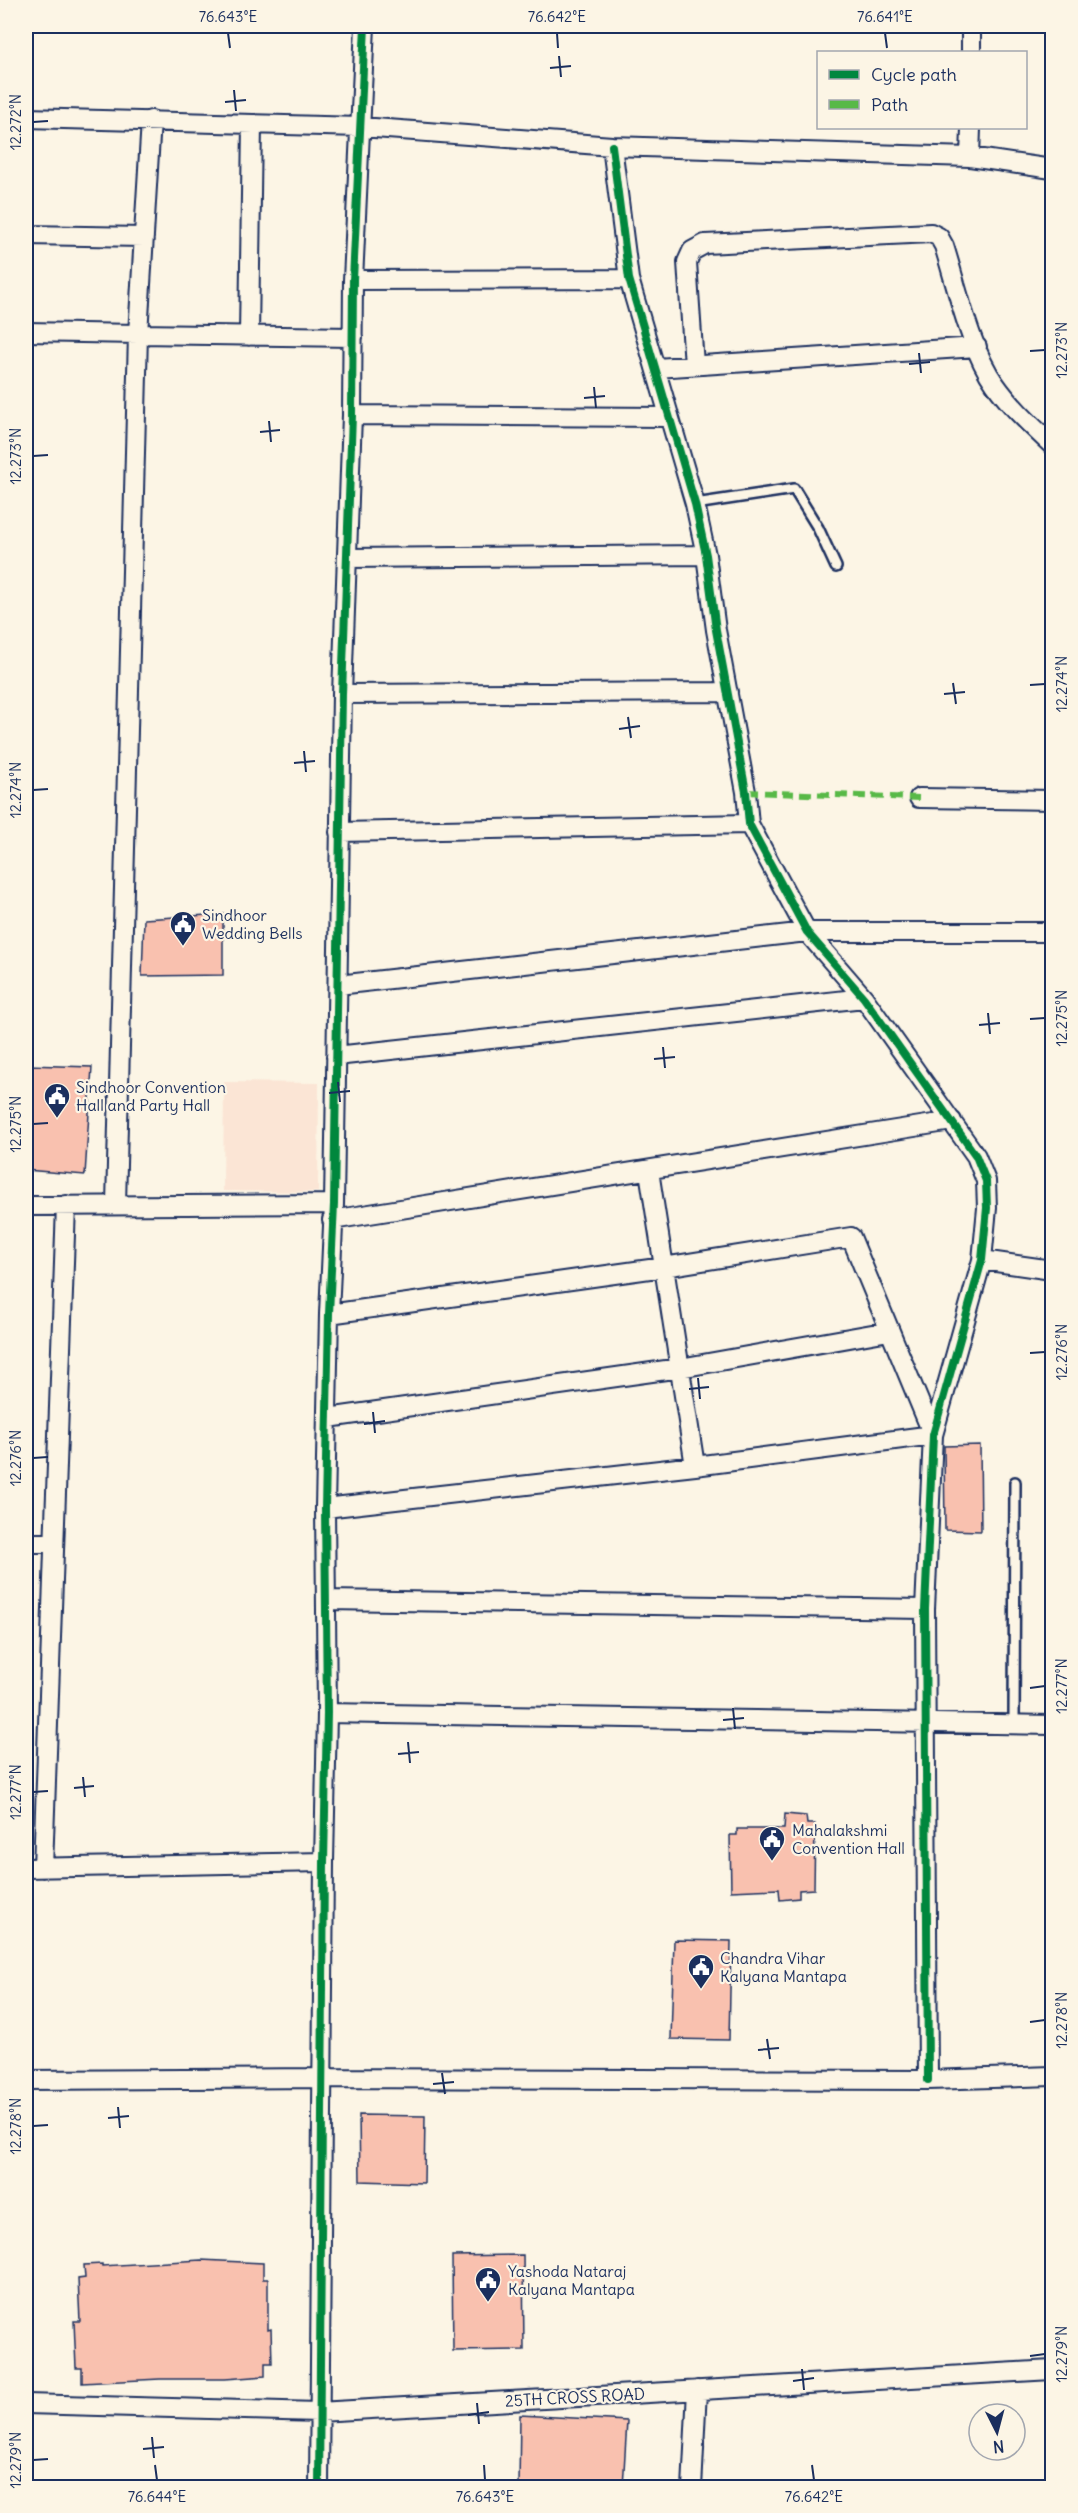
<svg xmlns="http://www.w3.org/2000/svg" width="1078" height="2513" viewBox="0 0 1078 2513" font-family="Delius,sans-serif">
<rect width="100%" height="100%" fill="#fcf5e5"/>
<filter id="ink" filterUnits="userSpaceOnUse"><feTurbulence type="fractalNoise" baseFrequency=".0167" numOctaves="2"/><feDisplacementMap in="SourceGraphic" scale="12" xChannelSelector="R" yChannelSelector="G"/><feConvolveMatrix kernelMatrix="1 2 1 2 8 2 1 2 1" color-interpolation-filters="sRGB"/></filter>
<g filter="url(#ink)">
<path fill="#fbe5d5" d="M224,1082L319,1083L318,1192L223,1191Z"/>
<path fill="#f9c1af" stroke="#1b2f5e" stroke-width="1.5" d="M223,914V975L142,976L144,919Z
M26,1065L92,1067L85,1175L26,1170Z
M980,1445L981,1531L945,1530L944,1446Z
M785,1814L806,1816L807,1824H815L814,1889L799,1890V1898L780,1900L779,1889L731,1891L730,1835H737V1829H784Z
M674,1940L731,1941L729,2040L671,2039Z
M359,2115L425,2116L424,2183L360,2181Z
M523,2255L524,2350L453,2351L452,2256Z
M201,2260L263,2263V2279H268V2330L271,2329L272,2363H265V2376L225,2379H160L82,2383V2368H76L74,2321H80L78,2279L85,2278L84,2265L102,2264V2266Z
M520,2415L627,2421L623,2487H519Z"/>
<g fill="none" stroke-linecap="round" stroke-linejoin="round">
<g stroke="#1b2f5e" stroke-width="14">
<path id="service" d="M695,504L794,489L818,528L836,567
M1014,1724L1015,1482"/>
</g>
<g stroke="#1b2f5e" stroke-width="22">
<path id="minor" d="M971,52V26
M26,118L361,127L612,146L970,157L1052,169
M612,146L629,279L695,504L706,555L716,630L746,792L749,824L807,932L864,998L976,1156L986,1181L987,1208L982,1260L933,1435L925,1609L928,2080
M970,157L971,128
M26,235L144,237
M353,280L629,279
M26,332L138,334L151,120
M249,336L252,124
M694,365L687,262L692,251L705,244L931,233L939,237L944,246C957,287 970,349 995,384C1011,407 1032,426 1052,445
M656,368L977,347
M352,415L669,417
M347,558L706,555
M342,694L728,692
M919,798L1052,800
M339,832L749,824
M338,985L807,932H1052
M336,1056L864,998
M649,1171L695,1466
M116,1204L138,334L353,337
M26,1206L334,1204
M332,1220L952,1121
M982,1260L1052,1270
M329,1314L664,1267L851,1237L933,1435
M328,1418L680,1368L889,1331
M325,1508L695,1466L933,1435
M26,1543H53
M326,1600L925,1609
M327,1713L1052,1725
M26,1868L324,1862
M43,1868L66,1205
M26,2080L324,2078L928,2080L1052,2076
M26,2404L318,2412L1052,2370
M319,2488L324,1862L327,1713L325,1508L329,1314L334,1204L342,694L352,415L353,280L365,26
M692,2488L697,2390"/>
</g>
<use href="#service" stroke="#fcf5e5" stroke-width="9"/>
<use href="#minor" stroke="#fcf5e5" stroke-width="18"/>
<path stroke="#58b947" stroke-width="6" stroke-dasharray="12 6" stroke-linecap="butt" d="M746,792L919,798"/>
<g stroke="#fcf5e5" stroke-width="11">
<path id="cycleway" d="M612,146L629,279L695,504L706,555L716,630L746,792L749,824L807,932L864,998L976,1156L986,1181L987,1208L982,1260L933,1435L925,1609L928,2080
M319,2488L324,1862L327,1713L325,1508L329,1314L334,1204L342,694L352,415L353,280L365,26"/>
</g>
<use href="#cycleway" stroke="#00873e" stroke-width="8"/>
</g>
</g>
<path fill="none" stroke="#1b2f5e" stroke-width="2" d="M228,33L230,48M557,33L558,48M885,33L887,48M559,56L561,77M550,68L571,66M234,90L236,111M225,102L246,100M33,122L48,121M1030,351L1045,350M919,353L921,373M909,364L930,362M594,387L596,408M584,398L605,396M269,421L271,442M260,432L280,430M33,456L48,455M953,683L956,704M1030,685L1045,684M944,694L965,692M628,717L631,738M619,729L640,726M304,751L306,772M294,763L315,761M33,790L48,789M988,1013L990,1034M1030,1019L1045,1018M979,1025L1000,1023M663,1047L665,1068M654,1059L675,1057M338,1082L340,1102M329,1093L350,1091M33,1124L48,1123M1030,1353L1045,1352M698,1378L700,1399M689,1389L709,1387M373,1412L375,1433M364,1424L385,1421M33,1458L48,1457M1030,1688L1045,1686M733,1708L735,1729M723,1720L744,1718M408,1742L410,1763M398,1754L419,1752M83,1777L85,1797M74,1788L94,1786M33,1792L48,1791M1030,2022L1045,2020M767,2039L770,2059M758,2050L779,2048M442,2073L445,2094M433,2084L454,2082M118,2107L120,2128M108,2118L129,2116M33,2126L48,2125M1030,2356L1045,2354M802,2369L804,2390M793,2381L814,2378M477,2403L479,2424M468,2415L489,2412M152,2437L154,2458M143,2449L164,2447M33,2460L48,2459M155,2465L157,2480M484,2465L485,2480M812,2465L814,2480"/>
<defs>
<g id="civic-pin" transform="scale(1.35)"><path d="M0 17L-7.5 6A9.5 9.5 0 1 1 7.5 6Z" fill="#1b2f5e" stroke="#fcf5e5"/><path d="M-.6-6.5H3V-4.5H.6V-3L4-1V1h2V6H-6V1h2V-1L-.6-3ZM-1.2 2.5V6h2.4V2.5Z" fill="#fff"/></g>
</defs>
<g fill-rule="evenodd">
<use href="#civic-pin" x="183" y="924"/>
<use href="#civic-pin" x="57" y="1096"/>
<use href="#civic-pin" x="772" y="1839"/>
<use href="#civic-pin" x="701" y="1967"/>
<use href="#civic-pin" x="488" y="2280"/>
</g>
<g text-anchor="middle" dominant-baseline="central" stroke-width="4.5" stroke-linejoin="round" paint-order="stroke">
<g font-size="16" fill="#1b2f5e" stroke="#fcf5e5" text-anchor="start">
<text x="202" y="915">Sindhoor<tspan x="202" dy="18">Wedding Bells</tspan></text>
<text x="76" y="1087">Sindhoor Convention<tspan x="76" dy="18">Hall and Party Hall</tspan></text>
<text x="792" y="1830">Mahalakshmi<tspan x="792" dy="18">Convention Hall</tspan></text>
<text x="720" y="1958">Chandra Vihar<tspan x="720" dy="18">Kalyana Mantapa</tspan></text>
<text x="508" y="2271">Yashoda Nataraj<tspan x="508" dy="18">Kalyana Mantapa</tspan></text>
</g>
<g font-size="16" fill="#1b2f5e" stroke="#fcf5e5">
<text transform="translate(575 2397) rotate(-3)">25TH CROSS ROAD</text>
</g>
</g>
<rect width="1078" height="2513" fill="none" stroke="#fcf5e5" stroke-width="66"/>
<rect x="817" y="51" width="210" height="78" fill="#fcf5e5" stroke="#a2a6af" stroke-width="1.5"/>
<rect x="829" y="70" width="30" height="9" fill="#00873e" stroke="#a2a6af" stroke-width="1.5"/>
<text x="871" y="81" font-size="18" fill="#1b2f5e">Cycle path</text>
<rect x="829" y="100" width="30" height="9" fill="#58b947" stroke="#a2a6af" stroke-width="1.5"/>
<text x="871" y="111" font-size="18" fill="#1b2f5e">Path</text>
<g transform="translate(997 2432) rotate(174)"><circle r="28" fill="#fcf5e5" stroke="#a2a6af" stroke-width="1.5"/>
<path d="M0-4.5L10 22L0 15L-10 22Z" fill="#1b2f5e"/>
<text y="-9" font-size="16" font-weight="bold" text-anchor="middle" fill="#1b2f5e">N</text>
</g>
<rect x="33" y="33" width="1012" height="2447" fill="none" stroke="#1b2f5e" stroke-width="2"/>
<g font-size="15" text-anchor="middle" fill="#1b2f5e">
<text x="228" y="22">76.643°E</text>
<text x="557" y="22">76.642°E</text>
<text x="885" y="22">76.641°E</text>
<text transform="translate(16 122) rotate(-90)" y="5">12.272°N</text>
<text transform="translate(1062 350) rotate(-90)" y="5">12.273°N</text>
<text transform="translate(16 456) rotate(-90)" y="5">12.273°N</text>
<text transform="translate(1062 684) rotate(-90)" y="5">12.274°N</text>
<text transform="translate(16 790) rotate(-90)" y="5">12.274°N</text>
<text transform="translate(1062 1018) rotate(-90)" y="5">12.275°N</text>
<text transform="translate(16 1124) rotate(-90)" y="5">12.275°N</text>
<text transform="translate(1062 1352) rotate(-90)" y="5">12.276°N</text>
<text transform="translate(16 1458) rotate(-90)" y="5">12.276°N</text>
<text transform="translate(1062 1686) rotate(-90)" y="5">12.277°N</text>
<text transform="translate(16 1792) rotate(-90)" y="5">12.277°N</text>
<text transform="translate(1062 2020) rotate(-90)" y="5">12.278°N</text>
<text transform="translate(16 2126) rotate(-90)" y="5">12.278°N</text>
<text transform="translate(1062 2354) rotate(-90)" y="5">12.279°N</text>
<text transform="translate(16 2460) rotate(-90)" y="5">12.279°N</text>
<text x="157" y="2502">76.644°E</text>
<text x="485" y="2502">76.643°E</text>
<text x="814" y="2502">76.642°E</text>
</g>
</svg>
